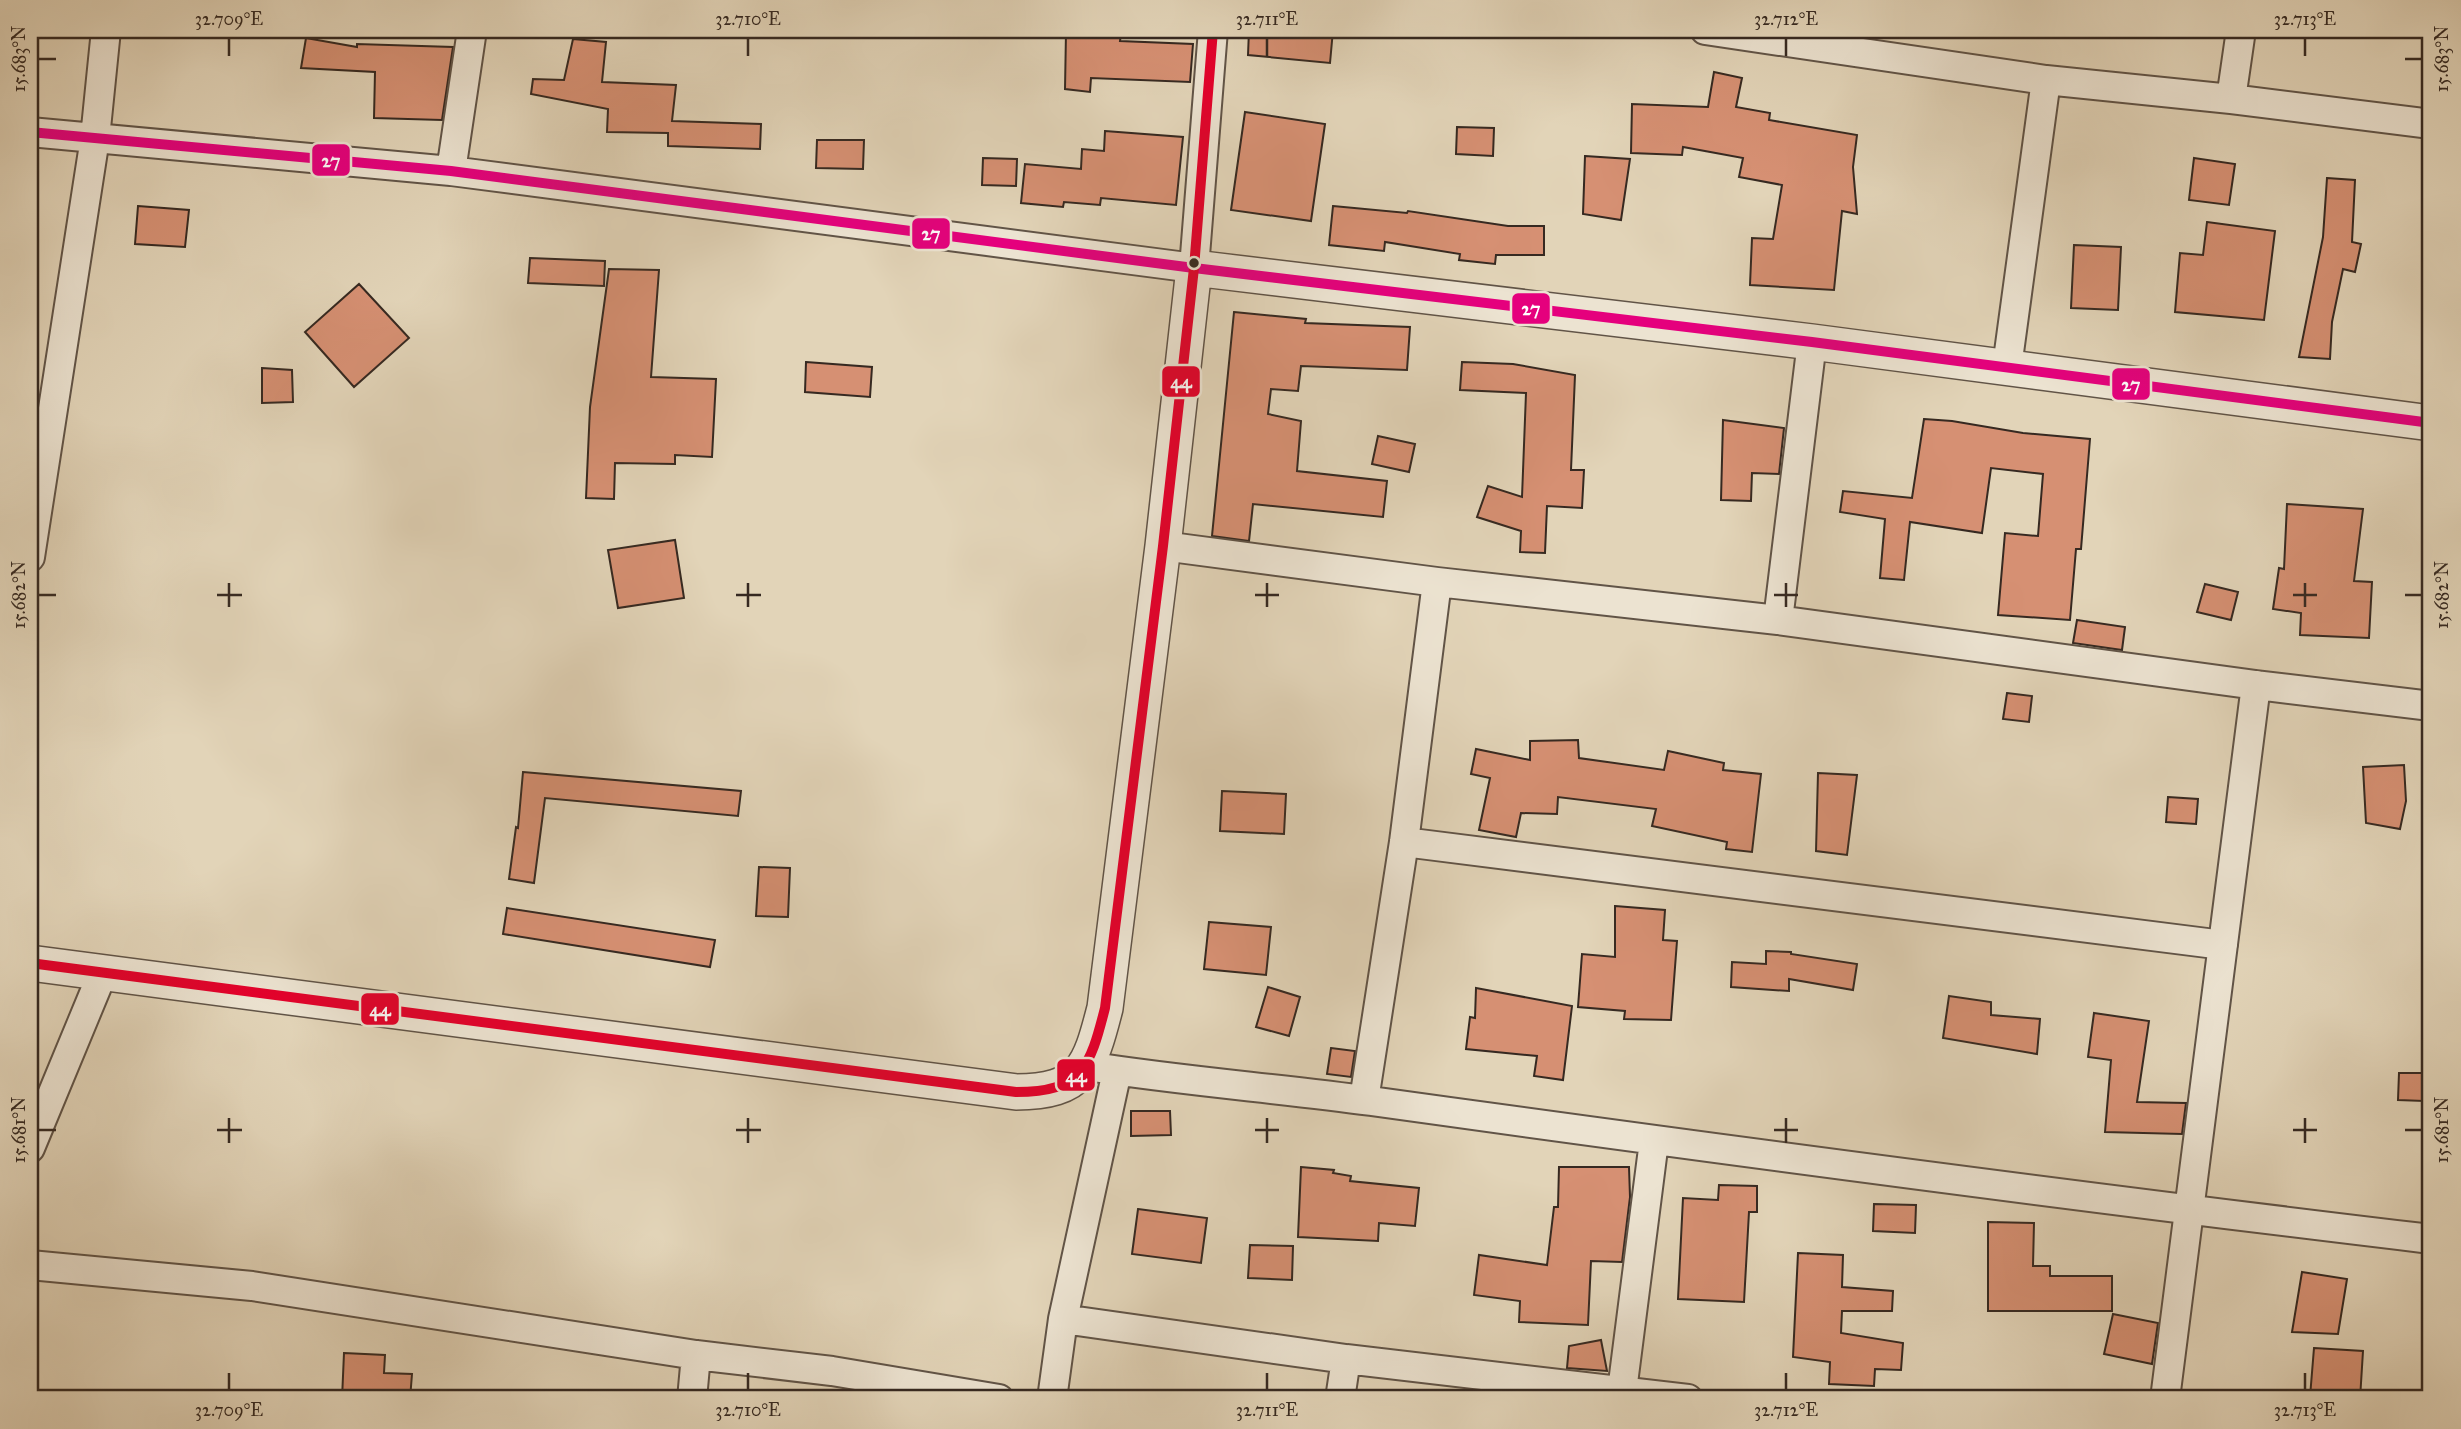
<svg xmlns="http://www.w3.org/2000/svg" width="2461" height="1429" viewBox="0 0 2461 1429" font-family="'IM FELL Great Primer',serif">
<rect width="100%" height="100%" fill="#e2d4b8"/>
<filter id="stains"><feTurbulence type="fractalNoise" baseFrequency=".00286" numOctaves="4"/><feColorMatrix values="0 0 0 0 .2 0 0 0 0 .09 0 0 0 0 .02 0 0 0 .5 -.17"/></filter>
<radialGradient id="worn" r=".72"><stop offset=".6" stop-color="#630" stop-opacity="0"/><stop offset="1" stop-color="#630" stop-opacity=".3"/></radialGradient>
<path fill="#d69073" stroke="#362921" stroke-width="2" d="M1249,30H1333L1330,63L1248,55Z
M1066,32L1121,34L1120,41L1193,44L1190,82L1091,78L1090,92L1065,89Z
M306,38L357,47V44L453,47L442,120L374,118L375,72L301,68Z
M573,39L606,42L602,82L676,85L672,121L761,124L760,149L668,146V133L607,132L608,109L531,94L533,79L564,80Z
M1714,72L1742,78L1736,107L1770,113L1769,120L1857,135L1853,167L1857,214L1842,211L1834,290L1750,285L1752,238L1773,239L1782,185L1739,177L1743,158L1683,147L1682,155L1631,153L1632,104L1708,107Z
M1245,112L1325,124L1311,221L1231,210Z
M1457,127L1494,128L1493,156L1456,154Z
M1105,131L1183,137L1176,205L1101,198L1100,205L1064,202L1063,207L1021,203L1025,164L1081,169L1082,149L1104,151Z
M817,140H864L863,169L816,168Z
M1585,156L1630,159L1621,220L1583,214Z
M983,158L1017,159L1016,186L982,185Z
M2194,158L2235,164L2229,205L2189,200Z
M2327,178L2355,180L2352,242L2361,244L2355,272L2343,269L2332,322L2330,359L2299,357L2323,237Z
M138,206L189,210L185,247L135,244Z
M1333,206L1407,213L1408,211L1508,226H1544V255H1496L1495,264L1459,260L1460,254L1385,242L1384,251L1329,245Z
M2207,222L2275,231L2264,320L2175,312L2180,253L2203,255Z
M2074,245L2121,247L2118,310L2071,308Z
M530,258L605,261L604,286L528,283Z
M609,269L659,270L651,377L716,379L712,457L675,455V464L615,463L614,499L586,498L590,407Z
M359,284L409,338L354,387L305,332Z
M1234,312L1306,319L1305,323L1410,327L1407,370L1301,366L1298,391L1271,389L1268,414L1301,421L1297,471L1387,481L1383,517L1253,504L1249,541L1212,536Z
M806,362L872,367L870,397L805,392Z
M1462,362L1513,364L1575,375L1571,470H1584L1582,508L1547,506L1545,553L1520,552L1521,531L1477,517L1488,486L1522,497L1526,393L1460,390Z
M262,368L292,370L293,402L262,403Z
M1924,419L1952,421L2023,433L2090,439L2081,549H2076L2070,620L1998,615L2005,533L2038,536L2043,474L1991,468L1982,533L1910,522L1904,580L1880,578L1885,519L1840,512L1843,491L1912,498Z
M1723,420L1784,428L1779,474L1752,473L1751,501L1721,500Z
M1378,436L1415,444L1409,472L1372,464Z
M2287,504L2363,509L2354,581L2372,582L2369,638L2300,635L2301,613L2273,609L2279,568L2284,569Z
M675,540L684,598L618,608L608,550Z
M2205,584L2238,592L2231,620L2197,612Z
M2077,620L2125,627L2122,650L2073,643Z
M2007,693L2032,696L2029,722L2003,719Z
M1578,740L1579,758L1664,770L1668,751L1724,763L1723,770L1761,774L1752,852L1726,849L1727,842L1652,826L1656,809L1558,797L1557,814L1521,813L1516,837L1479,830L1490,778L1471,774L1476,749L1530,760V741Z
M2404,765L2406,801L2400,829L2366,823L2363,767Z
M523,772L741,791L738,816L545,798L534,883L509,879L516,827L518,828Z
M1818,773L1857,775L1847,855L1816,851Z
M1222,791L1286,794L1284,834L1220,831Z
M2168,797L2198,799L2196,824L2166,822Z
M759,867L790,868L788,917L756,916Z
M1615,906L1665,910L1663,940L1677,941L1671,1020L1624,1019L1625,1011L1578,1007L1582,954L1615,957Z
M507,908L715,940L710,967L503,934Z
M1209,922L1271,927L1266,975L1204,969Z
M1766,951L1791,952V954L1857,964L1853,990L1789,979V991L1731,987L1732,962L1766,964Z
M1268,987L1300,997L1289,1036L1256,1027Z
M1476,988L1572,1006L1563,1080L1534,1076L1537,1056L1466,1049L1470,1017L1475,1018Z
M1949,996L1991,1002V1015L2040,1019L2037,1054L1943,1038Z
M2094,1013L2149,1021L2137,1102L2186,1103L2182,1134L2105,1132L2111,1060L2088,1057Z
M1331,1048L1355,1051L1351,1077L1327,1074Z
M2399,1073H2424V1101L2398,1100Z
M1131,1111H1170L1171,1135L1131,1136Z
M1301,1167L1334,1170L1333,1173L1351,1176L1350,1181L1419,1188L1415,1226L1379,1223L1378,1241L1298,1237Z
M1559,1167H1629L1630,1197L1622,1262L1591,1261L1588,1325L1519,1322L1520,1301L1474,1295L1479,1255L1547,1265L1554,1207H1558Z
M1719,1185L1757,1186V1212H1749L1744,1302L1678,1299L1683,1198L1718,1200Z
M1874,1204L1916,1205L1915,1233L1873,1231Z
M1138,1209L1207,1218L1201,1263L1132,1254Z
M1988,1222L2034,1223L2033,1266H2050V1276H2112V1311H1988Z
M1250,1245L1293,1246L1292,1280L1248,1278Z
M1798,1253L1843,1255L1842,1287L1893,1291L1892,1311H1842L1841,1333L1903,1343L1901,1370L1875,1369L1874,1386L1829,1384L1830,1362L1793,1357Z
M2302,1272L2347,1279L2338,1334L2292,1332Z
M2113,1314L2158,1323L2152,1364L2104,1354Z
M1601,1340L1607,1371L1567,1368L1569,1346Z
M2314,1348L2363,1351L2360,1399L2310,1397Z
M344,1353L385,1355L384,1373L412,1374L410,1399H342Z"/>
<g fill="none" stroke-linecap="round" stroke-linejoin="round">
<g stroke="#615447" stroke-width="32">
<path id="minor" d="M1705,30L2046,80L2231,99L2431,124
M2231,99L2241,30
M30,132L451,171L1194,268L1213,30
M451,171L472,30
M2007,367L2046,80
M1163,546L1437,582L1778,620L2256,685L2431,706
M30,557L95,138L106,30
M1778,620L1812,342
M1404,842L2223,945
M1087,1066C1181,1081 1276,1088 1371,1101C1724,1150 2077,1197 2431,1239
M1364,1100L1404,842L1437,582
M30,1148L103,972
M30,1265L252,1286L696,1355L832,1371L999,1399
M1063,1319L1346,1359L1688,1399
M1622,1391L1654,1141
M692,1399L696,1355
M1052,1399L1063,1319L1117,1071
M1340,1399L1346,1359
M2165,1399L2256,685"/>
</g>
<g stroke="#615447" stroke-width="38">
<path id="tertiary" d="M30,963L1016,1092C1082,1092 1090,1067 1105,1008L1163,546L1194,268L1812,342L2431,423"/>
</g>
<use href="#minor" stroke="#ece3d1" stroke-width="28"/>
<use href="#tertiary" stroke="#ece3d1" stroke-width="35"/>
<g stroke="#ece3d1" stroke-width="16">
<path id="bus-1" d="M30,132L451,171L1194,268L1812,342L2431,423"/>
</g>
<g stroke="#ece3d1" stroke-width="16">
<path id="bus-2" d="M30,963L1016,1092C1082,1092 1090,1067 1105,1008L1163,546L1194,268L1213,30"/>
</g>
<use href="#bus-1" stroke="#e5007d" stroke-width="10"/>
<use href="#bus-2" stroke="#e4002b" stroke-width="10"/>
</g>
<path fill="none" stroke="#362921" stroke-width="2.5" d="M229,38V56M748,38V56M1267,38V56M1786,38V56M2305,38V56M38,59H56M2405,59H2422M229,583V607M748,583V607M1267,583V607M1786,583V607M2305,583V607M38,595H56M217,595H242M736,595H761M1255,595H1279M1774,595H1798M2293,595H2317M2405,595H2422M229,1118V1143M748,1118V1143M1267,1118V1143M1786,1118V1143M2305,1118V1143M38,1130H56M217,1130H242M736,1130H761M1255,1130H1279M1774,1130H1798M2293,1130H2317M2405,1130H2422M229,1373V1390M748,1373V1390M1267,1373V1390M1786,1373V1390M2305,1373V1390"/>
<circle fill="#362921" stroke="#ece3d1" stroke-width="2.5" cx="1194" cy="263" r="6"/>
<g stroke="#ece3d1" stroke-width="2.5">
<rect x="311" y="143" width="40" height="34" rx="7" fill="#e5007d"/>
<rect x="911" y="217" width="40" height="33" rx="7" fill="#e5007d"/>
<rect x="1511" y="292" width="40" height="33" rx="7" fill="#e5007d"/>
<rect x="1161" y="365" width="40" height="33" rx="7" fill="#e4002b"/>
<rect x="2111" y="367" width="40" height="34" rx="7" fill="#e5007d"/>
<rect x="360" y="992" width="40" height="34" rx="7" fill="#e4002b"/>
<rect x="1056" y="1058" width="40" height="34" rx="7" fill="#e4002b"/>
</g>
<g font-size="19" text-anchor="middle" font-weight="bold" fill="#fff">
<text x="331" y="167">27</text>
<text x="931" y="240">27</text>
<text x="1531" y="315">27</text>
<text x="1181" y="388">44</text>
<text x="2131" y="391">27</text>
<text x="380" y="1016">44</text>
<text x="1076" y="1082">44</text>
</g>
<rect width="2461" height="1429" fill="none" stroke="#e2d4b8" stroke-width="77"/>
<rect x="38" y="38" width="2384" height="1352" fill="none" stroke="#362921" stroke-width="2.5"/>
<g font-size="18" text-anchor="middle" fill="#362921">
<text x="229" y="25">32.709°E</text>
<text x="748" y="25">32.710°E</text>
<text x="1267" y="25">32.711°E</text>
<text x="1786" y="25">32.712°E</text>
<text x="2305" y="25">32.713°E</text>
<text transform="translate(19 59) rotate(-90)" y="6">15.683°N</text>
<text transform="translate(2442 59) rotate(-90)" y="6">15.683°N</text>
<text transform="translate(19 595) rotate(-90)" y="6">15.682°N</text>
<text transform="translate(2442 595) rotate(-90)" y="6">15.682°N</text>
<text transform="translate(19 1130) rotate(-90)" y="6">15.681°N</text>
<text transform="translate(2442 1130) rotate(-90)" y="6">15.681°N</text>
<text x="229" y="1416">32.709°E</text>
<text x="748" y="1416">32.710°E</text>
<text x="1267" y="1416">32.711°E</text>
<text x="1786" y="1416">32.712°E</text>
<text x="2305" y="1416">32.713°E</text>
</g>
<rect width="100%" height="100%" filter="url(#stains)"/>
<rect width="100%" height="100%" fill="url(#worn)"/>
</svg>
